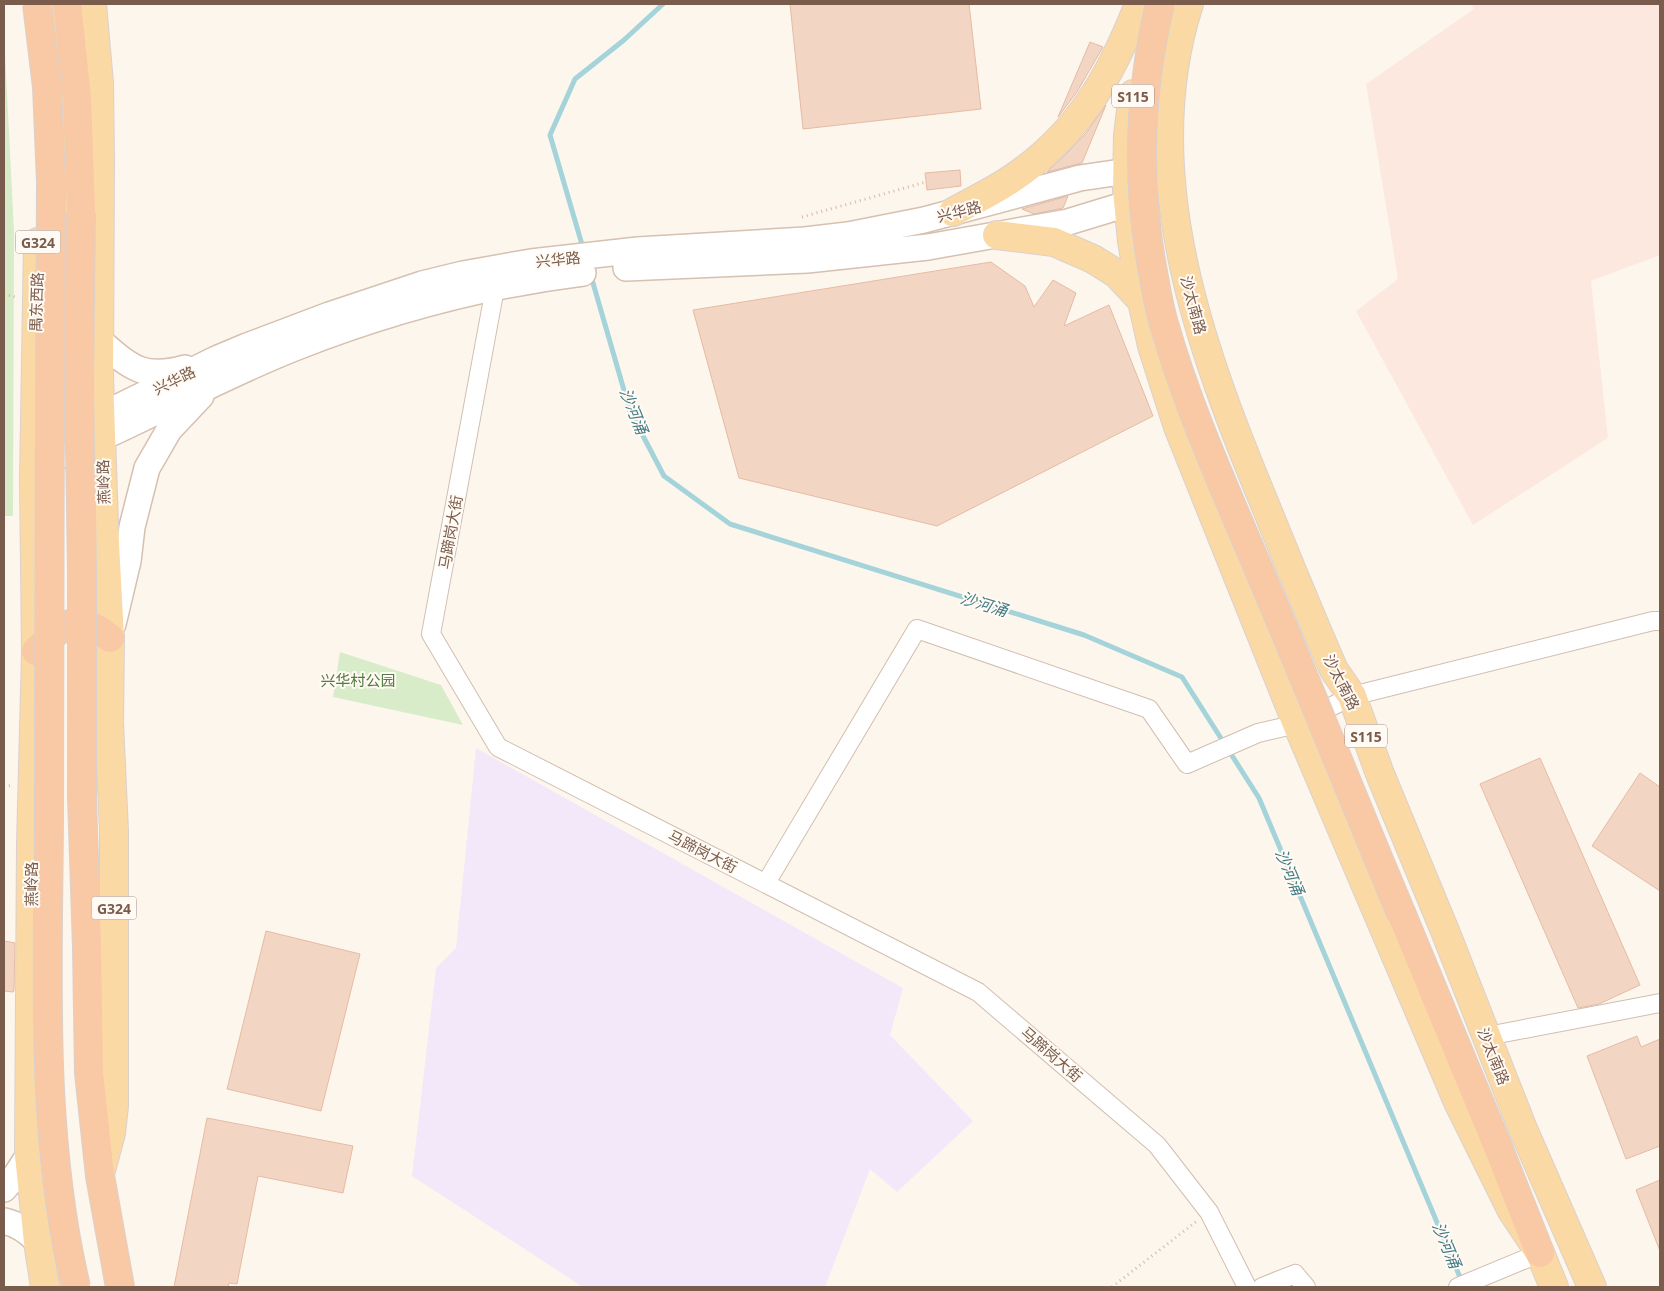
<svg xmlns="http://www.w3.org/2000/svg" width="1664" height="1291" viewBox="0 0 1664 1291" font-family="'Noto Sans','Noto Sans SC',sans-serif">
<rect width="100%" height="100%" fill="#fdf6ec"/>
<path fill="#fde8e0" d="M1471,4H1660V255L1591,281L1608,438L1473,525L1356,311L1398,279L1366,84L1474,9Z"/>
<path fill="#f3e8fa" d="M476,748L903,988L890,1035L973,1121L897,1192L870,1169L825,1287H583L412,1176L436,968L456,948Z"/>
<path fill="#d8ecc9" d="M4,33L14,232L13,516H4Z
M340,652L441,685L463,725L333,697Z"/>
<g fill="none" stroke-linecap="round" stroke-linejoin="round">
<path stroke="#a5d3da" stroke-width="5" d="M583,248L550,135L575,79L624,40L663,4
M591,276L630,411L664,476L730,524L1084,635L1182,677L1259,798L1462,1282"/>
</g>
<path fill="#f3d5c3" stroke="#e6bba3" d="M790,4H969L981,109L803,129Z
M1090,42L1103,47L1077,92L1058,117Z
M1106,105L1082,163L1047,172L1068,152L1086,133Z
M960,170L961,186L927,190L925,173Z
M1068,196L1063,208L1034,214L1022,209Z
M991,262L1025,286L1034,307L1053,280L1076,293L1064,326L1109,305L1153,416L937,526L739,478L693,310Z
M1540,758L1640,985L1599,1004L1578,1008L1480,784Z
M1640,773L1660,787V891L1592,846Z
M266,931L360,954L321,1111L227,1089Z
M4,941L15,943L14,991L13,992L4,991Z
M1637,1036L1641,1047L1660,1039V1146L1626,1159L1587,1056Z
M207,1118L353,1146L343,1193L258,1176L237,1284L229,1283L228,1287H174Z
M1660,1180V1251L1636,1190Z"/>
<g fill="none" stroke-linecap="round" stroke-linejoin="round">
<g stroke="#d1beb0" stroke-width="20">
<path id="minor" d="M495,288L431,634L498,747L978,992L1157,1145L1209,1212L1247,1287
M766,883L917,629L1149,709L1187,764L1258,733L1297,724L1352,696L1653,621H1660
M1498,1034L1660,1003
M1262,1287L1295,1274L1306,1287
M1458,1287L1540,1253"/>
</g>
<g stroke="#d6c0b0" stroke-width="28">
<path id="secondary" d="M626,268L807,260L928,247L1068,222L1127,204L1144,193
M100,341C130,367 143,380 185,368
M101,438C167,408 230,373 297,347C389,311 486,285 583,273
M41,474L83,430L100,416L216,359L247,346L329,315L422,284L463,274L531,262L638,250L805,240L848,235L924,220L1080,178L1128,171L1169,177
M113,624L128,561L132,527L147,468L169,430L201,396
M4,1189L16,1175L29,1155
M4,1221C17,1224 29,1232 38,1242"/>
</g>
<g stroke="#dad1cd" stroke-width="30">
<path id="primary" d="M51,4C63,86 69,169 68,251
M92,4L99,83L100,159L99,375L104,524L110,638L109,722L114,831V1106L111,1133L100,1174
M1189,4C1135,171 1200,348 1264,502C1287,559 1310,615 1334,670L1352,696L1380,774L1445,931L1523,1129L1592,1287
M1133,94L1128,135L1127,190L1132,241L1142,301L1152,346L1178,427L1297,724L1458,1102L1512,1211L1540,1253L1554,1287
M953,212C973,201 994,191 1013,178C1079,133 1111,76 1139,4
M997,235L1054,242L1093,259L1117,274L1142,301
M38,242L34,480L36,652L31,844L29,1155L38,1242L45,1287"/>
</g>
<g stroke="#dad1cd" stroke-width="30">
<path id="trunk" d="M67,4L77,98L81,213
M36,651C64,624 74,610 110,638
M82,798L87,948L89,1073L100,1176L120,1287
M1402,915L1496,1142L1540,1253"/>
</g>
<path stroke="#d9b8a5" stroke-width="3" stroke-dasharray="1 4" stroke-linecap="butt" d="M802,217L926,182
M4,294L15,297
M4,787L13,785
M1112,1287L1197,1221"/>
<use href="#minor" stroke="#fff" stroke-width="18"/>
<use href="#secondary" stroke="#fff" stroke-width="25"/>
<use href="#primary" stroke="#fbd9a5" stroke-width="28"/>
<use href="#trunk" stroke="#f9c8a4" stroke-width="28"/>
<g stroke="#dad1cd" stroke-width="30" stroke-linecap="butt">
<path id="trunk-bridge" d="M37,4L47,87L51,181C50,394 49,608 49,821C48,977 40,1135 76,1287
M1160,4C1139,92 1136,182 1153,272C1156,289 1159,307 1164,324C1190,415 1231,502 1267,589C1313,697 1356,806 1402,915
M81,213L79,385L82,572V798"/>
</g>
<use href="#trunk-bridge" stroke="#f9c8a4" stroke-width="28"/>
</g>
<g text-anchor="middle" dominant-baseline="central" stroke-width="4" stroke-linejoin="round" paint-order="stroke">
<g fill="#fffaf3" stroke="#a28b7f" stroke-width="1">
<rect x="1112" y="84.5" width="42" height="23" rx="4"/>
<rect x="15.5" y="230.5" width="45" height="23" rx="4"/>
<rect x="1345" y="724.5" width="42" height="23" rx="4"/>
<rect x="91.5" y="896.5" width="45" height="23" rx="4"/>
</g>
<g font-size="14" font-weight="bold" fill="#7a5c4d">
<text x="1133" y="96">S115</text>
<text x="38" y="242">G324</text>
<text x="1366" y="736">S115</text>
<text x="114" y="908">G324</text>
</g>
<g font-size="15" fill="#7a5c4d" stroke="#fffaf3">
<text transform="translate(959 211) rotate(-14)">兴华路</text>
<text transform="translate(558 259) rotate(-6)">兴华路</text>
<text transform="translate(36 302) rotate(-88)">禺东西路</text>
<text transform="translate(1194 305) rotate(75)">沙太南路</text>
<text transform="translate(174 380) rotate(-26)">兴华路</text>
<text transform="translate(103 482) rotate(-92)">燕岭路</text>
<text transform="translate(450 532) rotate(-80)">马蹄岗大街</text>
<text transform="translate(1342 682) rotate(63)">沙太南路</text>
<text transform="translate(703 851) rotate(27)">马蹄岗大街</text>
<text transform="translate(31 884) rotate(-90)">燕岭路</text>
<text transform="translate(1052 1054) rotate(41)">马蹄岗大街</text>
<text transform="translate(1494 1056) rotate(68)">沙太南路</text>
</g>
<g font-size="15" fill="#537a41" stroke="#fffaf3">
<text x="358" y="680">兴华村公园</text>
</g>
<g font-size="16" font-style="italic" fill="#437c86" stroke="#fffaf3">
<text transform="translate(634 411) rotate(68)">沙河涌</text>
<text transform="translate(984 604) rotate(17)">沙河涌</text>
<text transform="translate(1290 872) rotate(67)">沙河涌</text>
<text transform="translate(1447 1245) rotate(67)">沙河涌</text>
</g>
</g>
<rect width="1664" height="1291" fill="none" stroke="#7a5c4d" stroke-width="10"/>
</svg>
